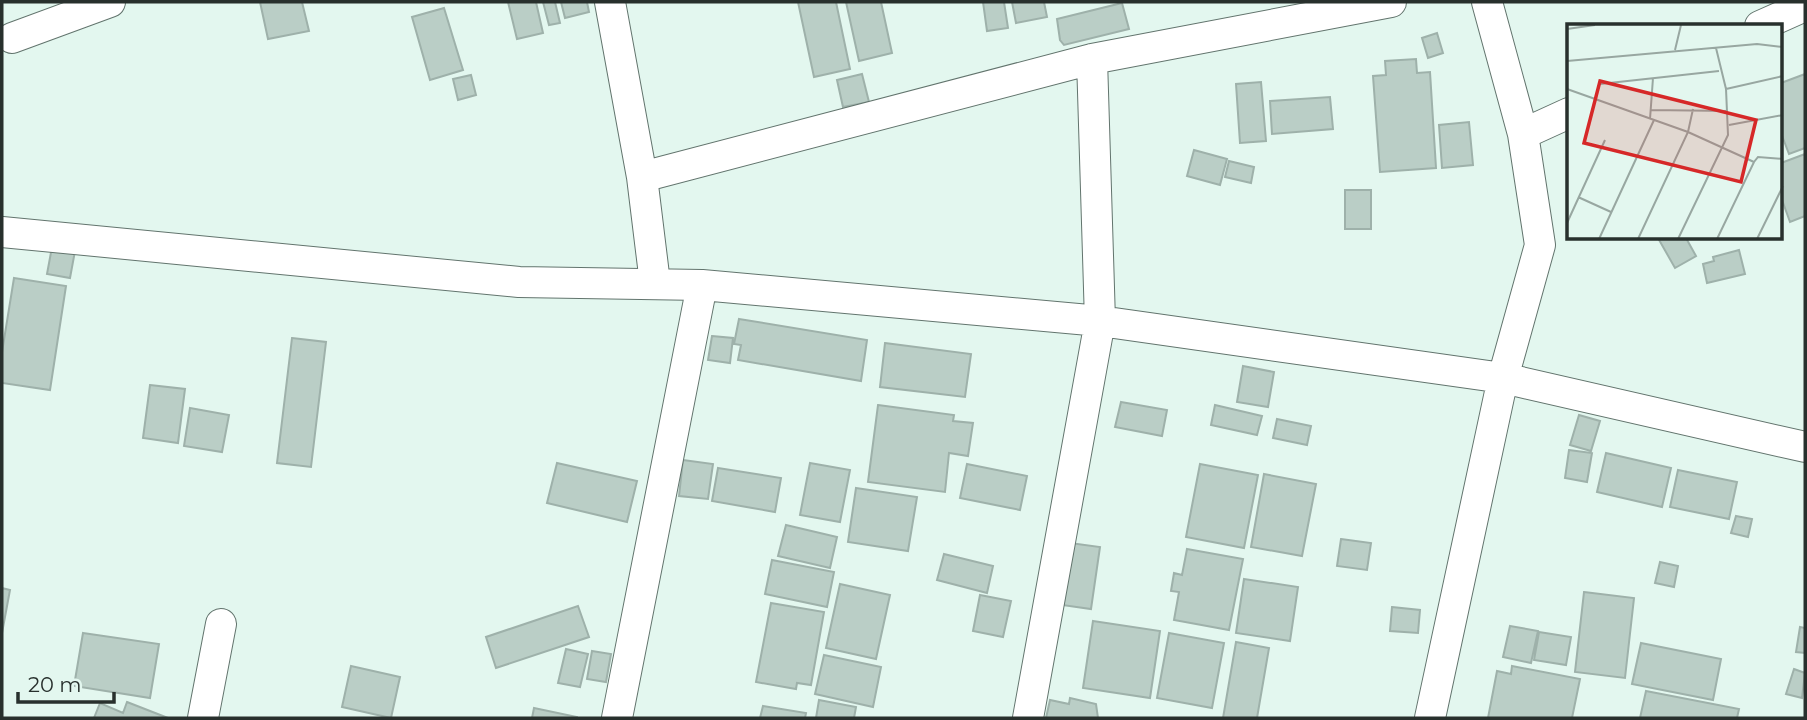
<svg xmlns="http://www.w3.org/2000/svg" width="1807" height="720" viewBox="0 0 1807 720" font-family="Montserrat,sans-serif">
<rect width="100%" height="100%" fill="#e3f7ef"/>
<path fill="#bacec6" stroke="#9eb1aa" stroke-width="2" d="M260,2H302L309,31L268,39Z
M508,2H536L543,33L517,39Z
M543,2H555L560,23L549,25Z
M561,2H587L589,12L565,18Z
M798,2H836L850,69L814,77Z
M846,2H881L892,53L859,61Z
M983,2H1004L1008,28L987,31Z
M1012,2H1044L1047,17L1016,23Z
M1122,3L1129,29L1064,45L1060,40L1057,19Z
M444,8L463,70L430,80L412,17Z
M1437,33L1443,53L1428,58L1422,38Z
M1416,59L1417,73L1430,72L1436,168L1380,172L1373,76L1386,75L1385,61Z
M862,74L869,102L843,107L837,80Z
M1805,74V148L1789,154L1781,133V83Z
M471,75L476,95L458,100L453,79Z
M1261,82L1266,141L1240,143L1236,84Z
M1330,97L1333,129L1272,134L1270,101Z
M1469,122L1473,165L1442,168L1439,125Z
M1194,150L1227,159L1220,185L1187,176Z
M1805,154V216L1790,222L1781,197V163Z
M1229,161L1254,167L1251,183L1225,177Z
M1345,190H1371V229H1345Z
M1658,238H1686L1696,256L1675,268Z
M52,247L75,251L70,278L47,274Z
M1739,250L1745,274L1707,283L1703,264L1714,261L1713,257Z
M14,278L66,286L50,390L2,383V352Z
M739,319L867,340L861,381L738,360L741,345L734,344Z
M712,336L733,338L730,363L708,360Z
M292,338L326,342L311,467L277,463Z
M885,343L971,354L965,397L880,387Z
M1243,366L1274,372L1268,407L1237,402Z
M150,385L185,389L178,443L143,438Z
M1121,402L1167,410L1162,436L1115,427Z
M878,405L954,415L953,421L973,423L968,456L949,453L945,492L868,482Z
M1215,405L1262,416L1257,435L1211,425Z
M190,408L229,415L222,452L184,446Z
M1579,415L1600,421L1591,451L1570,445Z
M1277,419L1311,426L1307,445L1273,438Z
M1569,450L1592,453L1587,482L1565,478Z
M1606,453L1671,468L1662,507L1597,492Z
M683,460L713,464L708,499L679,496Z
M557,463L637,481L627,522L547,503Z
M810,463L850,470L840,522L800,515Z
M967,464L1027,476L1020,510L960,498Z
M1200,464L1258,475L1244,548L1186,537Z
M718,468L781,478L775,512L712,501Z
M1678,470L1737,482L1729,519L1670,507Z
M1264,474L1316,484L1302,556L1251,547Z
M856,488L917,497L908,551L848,542Z
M1736,516L1752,519L1748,537L1731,533Z
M786,525L837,537L830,568L778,556Z
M1341,539L1371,543L1367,570L1337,566Z
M1070,543L1100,547L1091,609L1062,605Z
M1187,549L1243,559L1229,630L1174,620L1179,592L1171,591L1174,573L1182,575Z
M944,554L993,566L987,593L937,580Z
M772,560L834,572L827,607L765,594Z
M1660,562L1678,566L1674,587L1655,583Z
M1244,579L1298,587L1290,641L1236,633Z
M840,584L890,595L876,659L826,648Z
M2,588L10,590L2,633Z
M1584,592L1634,598L1625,678L1575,672Z
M980,595L1011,601L1003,637L973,631Z
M771,603L824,612L811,685L797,683L796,689L756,682Z
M578,606L589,637L496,668L486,637Z
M1392,607L1420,610L1418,633L1390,631Z
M1093,621L1160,631L1150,698L1083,688Z
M1510,626L1538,631L1531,663L1503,657Z
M1800,627L1805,628V653L1796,652Z
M1539,632L1571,637L1566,665L1534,660Z
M83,633L159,644L150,698L74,686Z
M1169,633L1224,643L1212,708L1157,698Z
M1236,642L1269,648L1257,718H1223Z
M1641,643L1721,659L1713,700L1632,684Z
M566,649L588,654L580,687L558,683Z
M592,651L611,654L606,682L587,679Z
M824,655L881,667L873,707L815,694Z
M351,666L400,677L391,718L342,707Z
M1512,666L1580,679L1572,718H1488L1497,671L1511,674Z
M1794,669L1805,673L1802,698L1786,694Z
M1646,691L1739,709L1737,718H1640Z
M1070,698L1096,704L1098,718H1046L1050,700L1069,704Z
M819,700L856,707L854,718H816Z
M127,702L168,718H94L100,703L123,713Z
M763,706L806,713L805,718H760Z
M534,708L577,717V718H532Z"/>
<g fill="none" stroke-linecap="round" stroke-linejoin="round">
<g stroke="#62746d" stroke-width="32">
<path id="street" d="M610,2L642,177L655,283
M1760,26L1805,6
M12,38L110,2
M1523,134L1569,113
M642,177L1092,59L1391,2
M2,232L519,282L702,285L1100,321L1503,378L1805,447
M203,718L221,624
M617,718L702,285
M1028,718L1100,321L1092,59
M1430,718L1503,378L1540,245L1523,134L1487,2"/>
</g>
<use href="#street" stroke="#fff" stroke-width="30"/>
</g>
<g transform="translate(1567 24)">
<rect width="215" height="215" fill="#e3f7ef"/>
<path fill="none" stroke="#98a7a1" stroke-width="2" d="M0,5L28,1M108,26L114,1M0,37L190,20L216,23M33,60L152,47M0,65L121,108L187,138M159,65L216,52M84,86L161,87M83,95L86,54M162,101L216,91M11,173L44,188M0,199L38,116M32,215L87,96M71,215L121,108L126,85M111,215L161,111L159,65L149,24M150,215L187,138L191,133L216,135M190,215L216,162"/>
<path fill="#d62828" fill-opacity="0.15" stroke="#d62828" stroke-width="3.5" d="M33,57L189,96L174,158L17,119Z"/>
<rect width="215" height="215" fill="none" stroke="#28302d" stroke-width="3.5"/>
</g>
<rect width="1807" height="720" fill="none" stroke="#28302d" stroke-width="7"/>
<path d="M18 692v10h96v-10" fill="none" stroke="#28302d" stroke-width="3.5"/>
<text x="28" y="692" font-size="21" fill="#28302d" stroke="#e3f7ef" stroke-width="5" paint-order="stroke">20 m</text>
</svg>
